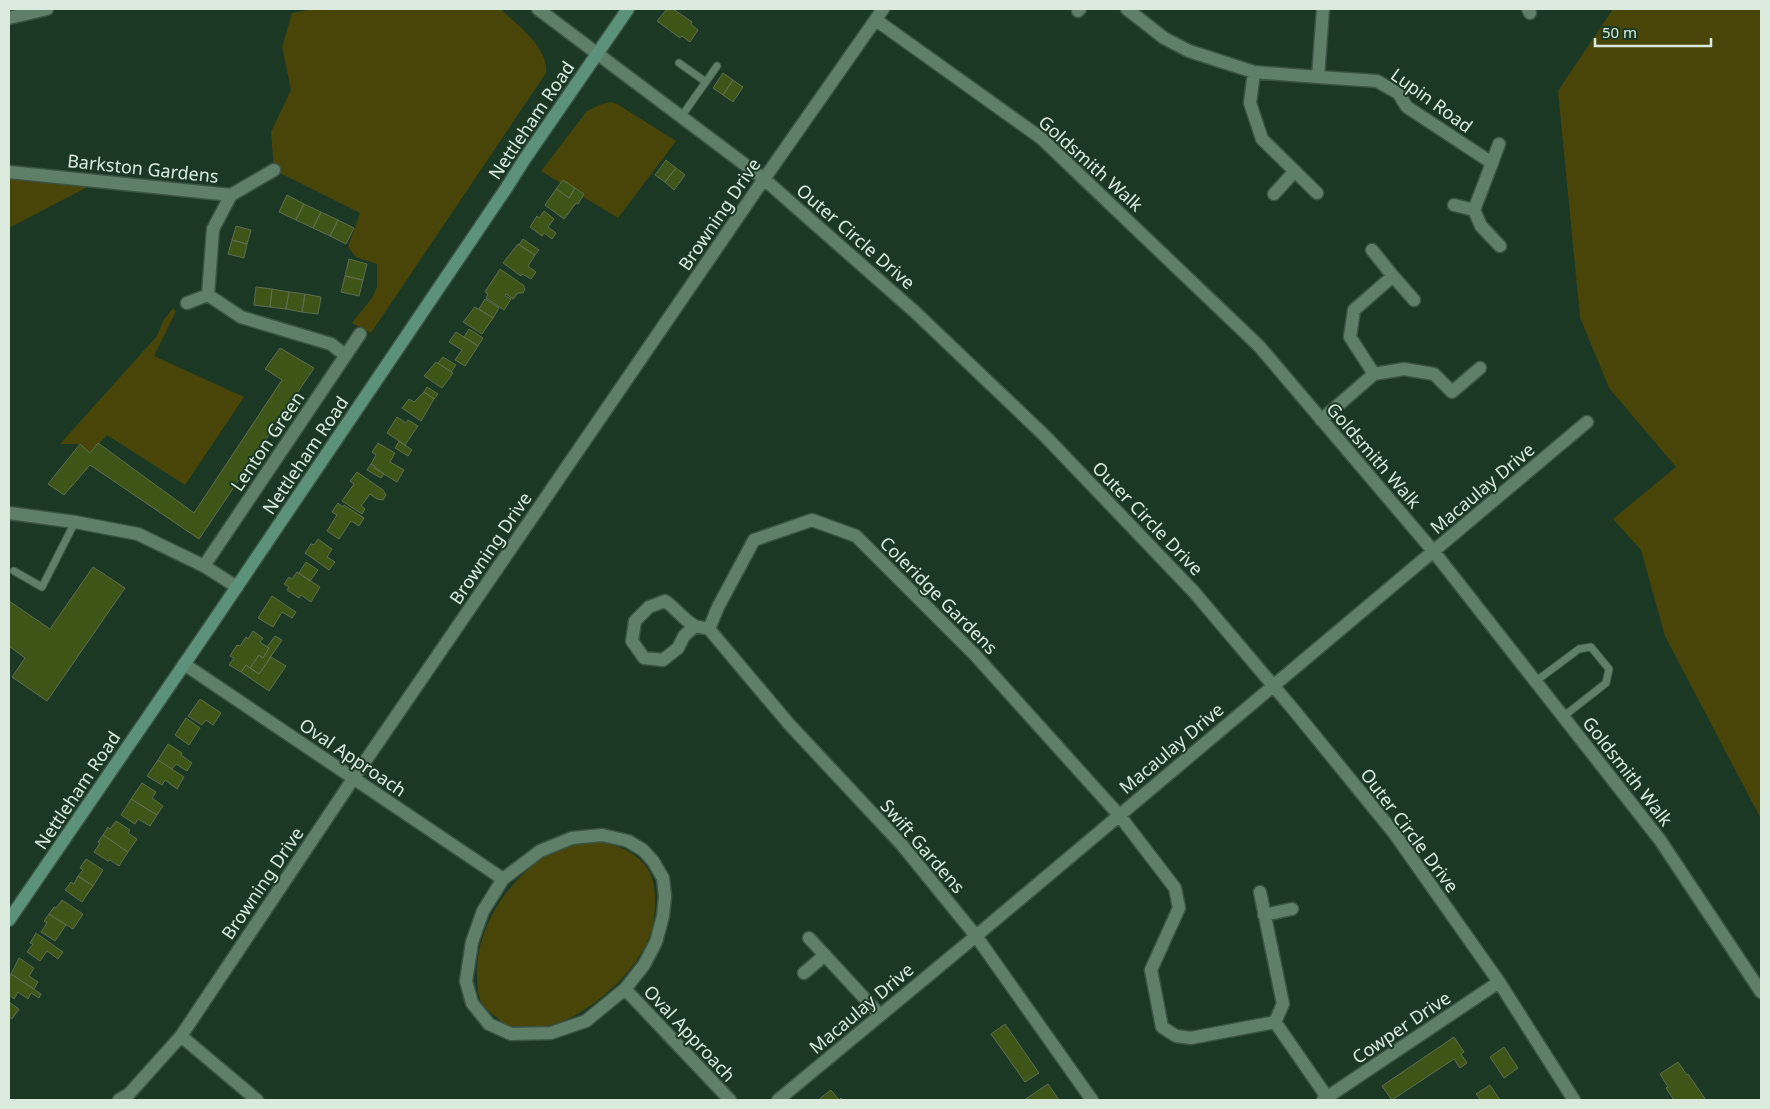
<svg xmlns="http://www.w3.org/2000/svg" width="1770" height="1109" viewBox="0 0 1770 1109" font-family="'Noto Sans',sans-serif">
<rect width="100%" height="100%" fill="#1b3825"/>
<path fill="#494509" d="M315,9H500C517,24 549,48 546,73L371,333L352,323L372,298L377,287V264L356,257L348,247L360,213L274,170L271,132L291,90L282,47L292,13Z
M1613,9H1761V819L1665,636L1641,550L1613,519L1676,467L1609,388L1580,317L1558,91Z
M610,102L617,104L676,141L618,218L541,171L587,111L599,105Z
M9,172L99,181L9,228Z
M173,308L176,311L154,356L244,397L185,485L107,435L90,453L80,444H60L157,336L163,321Z
M601,841C616,846 634,851 644,864C654,877 655,887 655,903C655,914 653,929 648,940C634,975 585,1018 548,1026C542,1028 535,1026 529,1026C523,1026 513,1028 507,1025C503,1023 499,1019 495,1016C479,1005 478,996 477,978C475,930 505,884 544,857C560,846 582,844 601,841Z"/>
<path fill="#3d5618" stroke="#5e6d4f" d="M667,9H673L692,22L691,24L698,30L690,42L682,36L680,38L657,21Z
M723,73L733,80L723,95L713,88Z
M733,80L743,87L733,102L723,95Z
M666,160L676,168L665,182L655,175Z
M676,168L685,175L674,190L665,182Z
M563,180L575,188L569,198L556,189Z
M575,188L584,194L578,204L576,203L564,219L545,205L556,189L569,198Z
M287,195L304,204L296,220L279,212Z
M304,204L321,212L313,228L296,220Z
M544,211L554,219L548,227L556,233L552,239L544,233L542,236L530,227L537,216L539,218Z
M321,212L338,220L330,236L313,228Z
M338,220L354,228L346,244L330,236Z
M236,226L251,230L247,244L232,240Z
M523,239L539,250L535,255L519,245Z
M232,240L247,244L244,258L228,254Z
M518,244L535,255L528,266L536,272L531,279L522,274L521,276L503,263Z
M349,259L367,264L363,280L345,276Z
M500,269L523,285L525,289L523,293H518L513,299L506,294L505,296L511,299L504,310L486,298L488,294L485,292Z
M345,276L363,280L359,296L341,292Z
M256,287L272,289L270,307L254,305Z
M272,289L289,292L286,309L270,307Z
M289,292L305,294L302,312L286,309Z
M305,294L321,297L318,314L302,312Z
M485,299L499,308L493,318L479,309Z
M475,307L493,318L482,334L463,322Z
M469,329L483,338L478,346L464,337Z
M456,332L478,346L465,366L455,360L462,350L449,342Z
M280,348L314,368L199,539L90,465L64,495L48,484L80,444L90,453L98,443L194,513L282,380L265,369Z
M443,357L456,365L451,372L438,363Z
M436,362L453,373L442,388L424,376Z
M427,387L438,394L434,399L424,392Z
M424,392L434,399L421,421L402,408L409,399L414,402Z
M397,417L406,423L408,420L418,426L405,445L387,433Z
M399,441L412,450L408,456L395,448Z
M378,443L395,453L390,462L404,470L397,482L374,468L375,466L371,464L376,455L372,452Z
M371,464L384,474L381,478L367,470Z
M357,472L383,490L386,495L383,500L377,499L370,494L361,506L365,509L362,514L342,501L354,484L350,481Z
M338,503L343,507L344,505L364,518L359,526L351,521L339,539L327,531L337,515L332,512Z
M318,539L332,549L327,557L335,562L329,570L305,553L311,544L314,545Z
M306,562L318,570L310,581L299,573Z
M93,567L125,588L47,701L12,677L25,658L9,646V601L50,629Z
M297,572L320,587L311,602L301,595L299,598L287,590L289,587L284,584L289,577L292,579Z
M272,596L296,612L292,618L282,612L273,627L258,618Z
M253,631L263,638L260,642L269,648L263,658L259,655L250,668L246,665L241,672L229,665L234,658L230,656L237,645L240,646L246,637L248,639Z
M275,636L282,640L259,674L250,668L259,655L263,658L269,648L267,647Z
M271,657L286,666L269,691L241,672L246,665L259,674Z
M200,699L221,713L213,725L206,720L202,725L188,716Z
M186,718L200,728L189,745L175,735Z
M168,744L182,753L181,755L192,763L187,771L176,764L172,769L158,760Z
M158,760L184,777L177,789L165,780L162,785L147,776Z
M142,783L156,792L152,798L163,806L157,815L131,799Z
M131,799L157,815L150,826L138,819L135,824L121,815Z
M116,821L130,830L128,833L137,839L128,852L103,835L108,827L110,829Z
M103,835L128,852L119,866L110,860L108,861L94,852L100,843L98,842Z
M86,859L103,870L93,886L78,876L83,870L80,868Z
M78,876L93,886L82,902L65,890L71,882L74,884Z
M62,900L83,914L73,929L49,914L54,907L56,908Z
M49,914L66,925L55,941L41,932L47,923L44,921Z
M36,933L63,952L58,959L47,951L40,961L27,952L33,944L30,943Z
M19,958L34,968L29,976L38,982L34,989L11,974Z
M11,974L41,994L39,998L31,993L28,999L18,992L14,999L9,995V978Z
M9,1002L19,1009L12,1019L9,1017Z
M1005,1024L1039,1073L1025,1082L991,1034Z
M1454,1037L1464,1052L1461,1054L1467,1063L1460,1068L1454,1059L1392,1100L1382,1086Z
M1504,1047L1518,1068L1504,1078L1490,1057Z
M1678,1062L1687,1075L1688,1074L1706,1100H1674L1666,1088L1668,1087L1660,1074Z
M1048,1084L1059,1100H1024Z
M1490,1085L1500,1100H1481L1476,1094Z
M831,1090L839,1100L841,1098L843,1100H818Z"/>
<g fill="none" stroke-linecap="round" stroke-linejoin="round">
<g stroke="#3b5443" stroke-width="9">
<path id="lane" d="M679,63L706,82
M681,117L717,66
M14,571L42,587L75,522
M1536,681L1579,649L1591,647L1609,669L1606,683L1564,716"/>
</g>
<g stroke="#3b5443" stroke-width="15">
<path id="street" d="M538,9L764,179L915,312L1045,436L1194,592L1293,709L1394,833L1499,982L1574,1100
M1127,9L1164,38L1189,51L1254,72L1318,77
M1323,9L1318,77L1377,81L1398,93L1407,107L1492,163L1474,210L1481,226L1500,246
M1528,9L1530,13
M1078,11L1080,9
M9,18L47,9
M876,20L1041,138L1259,346L1434,552L1660,840L1761,992
M1254,72L1250,103L1262,139L1317,193
M1492,163L1499,144
M9,172L231,195L213,229L208,295L241,317L331,344L345,355
M1274,194L1295,171
M231,195L274,170
M1454,205L1474,210
M1372,250L1393,276
M187,303L208,295
M1374,374L1350,337L1354,310L1393,276L1414,300
M1321,420L1374,374L1404,369L1434,374L1452,392L1480,368
M9,513L75,522L138,534L204,566L237,587
M204,566L360,334
M695,626C682,619 677,609 665,601L649,607L635,621L632,641L644,658L663,660L678,648L684,636L695,626L709,629
M709,629L718,607L754,540L812,520L856,536L976,656L1119,815L1175,888L1179,908L1151,970L1162,1027L1176,1036L1191,1038L1275,1022L1329,1100
M709,629L789,724L902,845L976,936L1092,1100
M184,664L503,879
M602,835L628,841L643,850L653,861L663,878L665,896L663,916L656,942L644,965L625,989L586,1021L551,1033L511,1034L489,1024L472,1003L466,981L472,942L483,911L503,879L540,851L572,838Z
M1260,892L1283,1004L1275,1022
M1264,915L1292,909
M809,938L880,1015
M804,973L825,955
M625,989L730,1100
M181,1036L257,1100
M119,1100L129,1094L181,1036L353,779L764,179L883,9
M778,1100L976,936L1587,422
M1323,1100L1499,982"/>
</g>
<g stroke="#3b5443" stroke-width="15">
<path id="secondary" d="M9,920L209,628L507,187L524,160L628,9"/>
</g>
<use href="#lane" stroke="#607f69" stroke-width="7"/>
<use href="#street" stroke="#607f69" stroke-width="12"/>
<use href="#secondary" stroke="#5c927c" stroke-width="12"/>
</g>
<g text-anchor="middle" dominant-baseline="central" stroke-width="4" stroke-linejoin="round" paint-order="stroke">
<g font-size="18" fill="#daebde" stroke="#1b3825">
<text transform="translate(1432 100) rotate(36)">Lupin Road</text>
<text transform="translate(531 120) rotate(-56)">Nettleham Road</text>
<text transform="translate(1091 163) rotate(42)">Goldsmith Walk</text>
<text transform="translate(143 168) rotate(6)">Barkston Gardens</text>
<text transform="translate(719 214) rotate(-56)">Browning Drive</text>
<text transform="translate(856 236) rotate(41)">Outer Circle Drive</text>
<text transform="translate(267 441) rotate(-56)">Lenton Green</text>
<text transform="translate(305 455) rotate(-56)">Nettleham Road</text>
<text transform="translate(1374 455) rotate(49)">Goldsmith Walk</text>
<text transform="translate(1482 488) rotate(-40)">Macaulay Drive</text>
<text transform="translate(1148 518) rotate(46)">Outer Circle Drive</text>
<text transform="translate(490 548) rotate(-56)">Browning Drive</text>
<text transform="translate(939 595) rotate(45)">Coleridge Gardens</text>
<text transform="translate(1171 748) rotate(-40)">Macaulay Drive</text>
<text transform="translate(353 757) rotate(34)">Oval Approach</text>
<text transform="translate(1628 771) rotate(52)">Goldsmith Walk</text>
<text transform="translate(77 790) rotate(-56)">Nettleham Road</text>
<text transform="translate(1410 830) rotate(53)">Outer Circle Drive</text>
<text transform="translate(923 846) rotate(49)">Swift Gardens</text>
<text transform="translate(262 883) rotate(-56)">Browning Drive</text>
<text transform="translate(861 1008) rotate(-40)">Macaulay Drive</text>
<text transform="translate(1401 1027) rotate(-34)">Cowper Drive</text>
<text transform="translate(690 1033) rotate(47)">Oval Approach</text>
</g>
</g>
<rect width="1770" height="1109" fill="none" stroke="#daebde" stroke-width="20"/>
<path d="M1595 38v8h116v-8" fill="none" stroke="#daebde" stroke-width="2.5"/>
<text x="1602" y="38" font-size="15" fill="#daebde" stroke="#1b3825" stroke-width="4" paint-order="stroke">50 m</text>
</svg>
